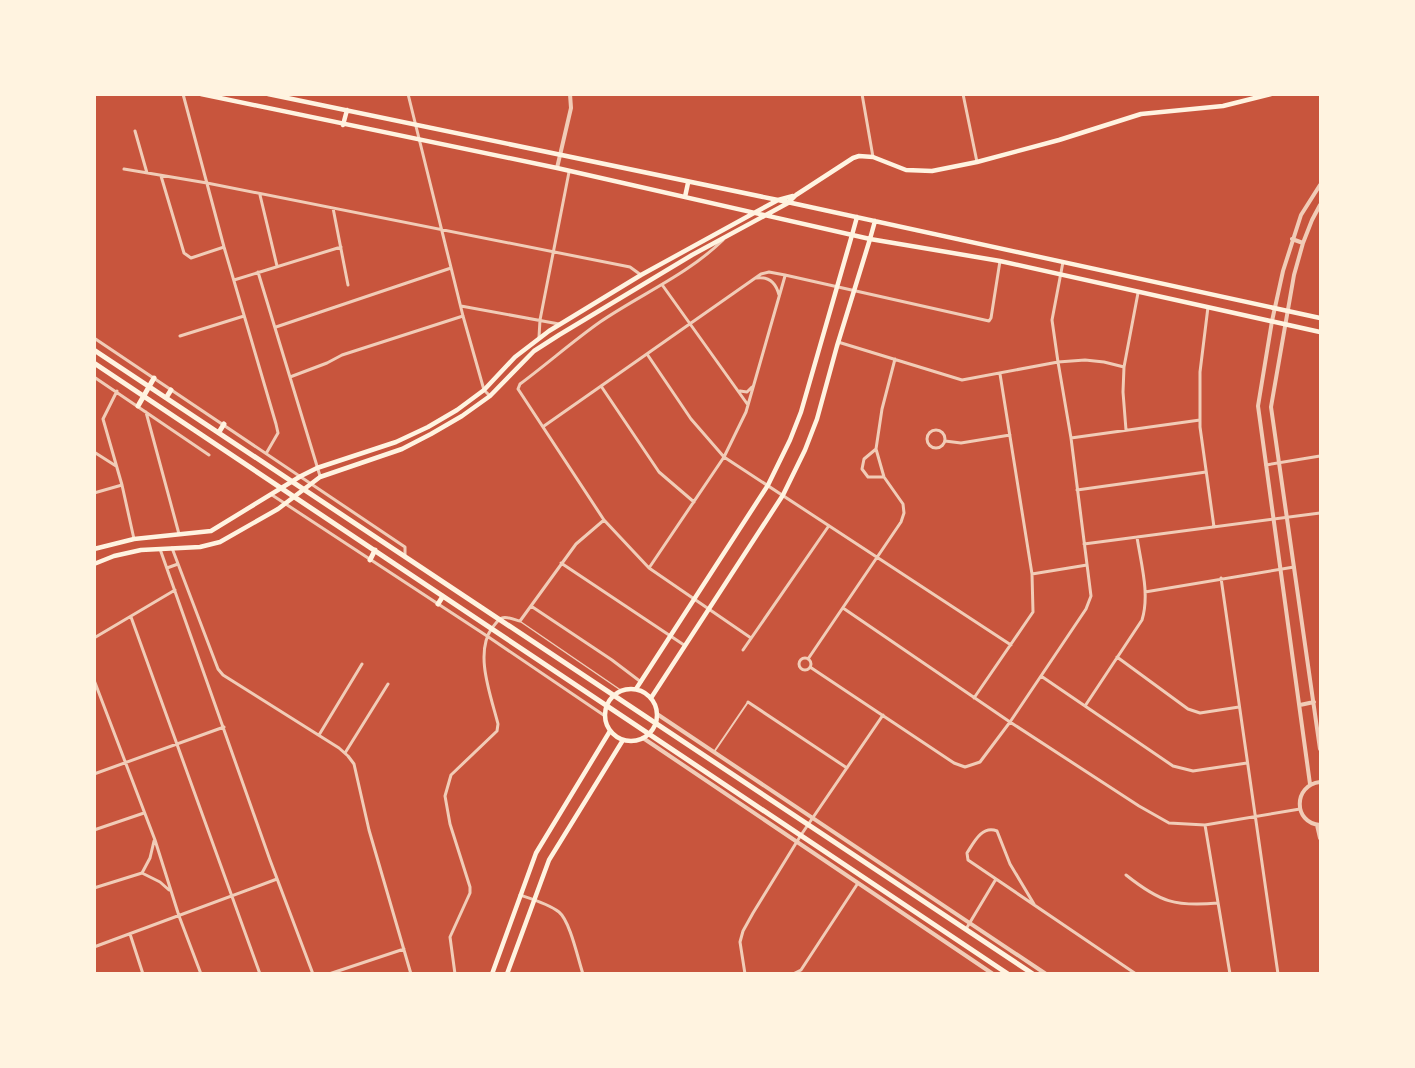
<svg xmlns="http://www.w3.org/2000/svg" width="1415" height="1068" viewBox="0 0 1415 1068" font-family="'Noto Sans',sans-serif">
<rect width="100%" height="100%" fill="#c8553d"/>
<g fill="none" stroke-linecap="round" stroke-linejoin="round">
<path stroke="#f1ccb7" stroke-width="1.5" d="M521,622L622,691"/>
<path stroke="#f1ccb7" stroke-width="2" d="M714,752L748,702"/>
<path stroke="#f1ccb7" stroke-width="3" d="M183,94L224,247L276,424L278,433L267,452
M408,94L463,316L484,390L490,396
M862,94L873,157
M963,94L977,162
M135,131L147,173
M124,169L207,183L630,267L641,275
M161,176L184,253L191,258L224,247
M260,195L277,266
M333,208L348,285
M723,240C687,275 641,294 600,322C573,341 547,364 520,384L518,389L604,520L649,568L751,638
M258,272L320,476
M756,278C769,276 776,283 779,295
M234,280L341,247
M663,286L748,405
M461,306L559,324
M1208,307L1200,372V427L1214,527
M276,327L451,268
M180,336L244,316
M539,337L540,320L569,172
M94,338L405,547V555
M838,342L962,380L1058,362L1085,360L1104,362L1124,367
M647,354L691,419L724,457L1011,645
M94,377L209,455
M290,377L327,363L342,355L463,316
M601,386L659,472L694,502
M117,391L103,419L122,485L134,539
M740,391L747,392L752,387
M146,412L179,534
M544,426L761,274L769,272L785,275L989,321L991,318L1000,261
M1126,430L1123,392L1124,367L1138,293
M927 439a9 9 0 1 1 18 0a9 9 0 1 1-18 0Z
M1071,438L1200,420
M945,441L961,443L1010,435
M876,449L864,459L862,469L868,477H884
M94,452L116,466
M1266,465L1320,456
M1077,490L1206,472
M94,493L122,485
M272,495L487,636L605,716
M1084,544L1320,513
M172,548L218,669L223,675L339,748L348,756L354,764L369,830L411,974
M160,549L270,860L313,974
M561,563L684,645
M167,568L178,564
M649,568L724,457L746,412L785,276
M1032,574L1087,565
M1221,578L1278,974
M1145,592L1294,567
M531,606L612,660L641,682
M843,608L1010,722L1139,806L1169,823L1205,825L1300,809
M131,617L260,974
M94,638L175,590
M743,650L828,527
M1117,657L1188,709L1200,713L1239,707
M799 664a6 6 0 1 1 12 0a6 6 0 1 1-12 0Z
M808,659L901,522L904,513L903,504L884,477L876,449L882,409L895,359
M810,667L954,763L965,767L980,762L1010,722L1086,609L1091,596L1071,438L1058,362L1052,320L1063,262
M1041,676L1173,766L1193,771L1247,763
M94,680L155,840L179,916L201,974
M974,698L1033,612L1032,574L1000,374
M748,702L847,768
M1085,706L1142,620C1150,594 1141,564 1137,537
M319,735L362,664
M345,753L388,684
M94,774L224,727
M1205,825L1230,974
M94,830L144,813
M142,873L150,858L154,841
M1126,875C1160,902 1175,907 1218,903
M94,888L142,873L160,882L169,890
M520,895C532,899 549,904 559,912C570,921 578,959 583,974
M1034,904L1010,864L997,831C982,825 974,842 967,853L968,860L1136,974
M966,929L996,879
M130,934L143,974
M94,947L277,879
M329,974L404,949
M455,974L450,937L470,893V887L450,824L445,796L451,775L497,731L498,724C491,696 474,653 492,628C495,625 498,619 502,618C507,616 515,620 520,621L576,544L604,520
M745,974L740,942L743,931L753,913L801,835L883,715
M793,974L801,970L858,883"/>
<path stroke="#f1ccb7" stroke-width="4" d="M557,168L571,108L570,94
M1320,205L1312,220L1303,243L1294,275L1271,407L1320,749
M1292,239L1303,243
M1300,705L1314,702
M657,714L1046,974
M643,738L993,974
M1320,782C1293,785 1293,823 1320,825
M1310,784L1258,406L1272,321L1283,271L1301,215L1320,185
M1317,825L1320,838"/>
<path stroke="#fff3e0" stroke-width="4.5" d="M201,94L557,168L870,239L1000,261L1320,332
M268,94L778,200L1320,318
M343,125L347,110
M685,197L688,183
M852,235L857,217
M870,239L875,221
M94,549L134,539L211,531L301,476L317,468L396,442L428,427L457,410L484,390L515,357L549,331L641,275L754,213L778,200L793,196
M94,564L114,556L141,550L200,547L220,542L278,509L320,477L402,449L431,434L462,416L490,396L534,351L559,335L692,255L788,203L796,195L853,158L859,156L873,157L906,170L932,171L977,162L1059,140L1141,114L1223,106L1271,94"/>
<path stroke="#fff3e0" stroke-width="4.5" d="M636,689L768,485L790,440L801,412L852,235
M605 715a26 26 0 1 1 52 0a26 26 0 1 1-52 0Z
M651,698L783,495L805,450L817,419L837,346L870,239
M492,974L536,853L610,731
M507,974L549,860L623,740"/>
<path stroke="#fff3e0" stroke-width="5" d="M94,350L1033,974
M94,363L1008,974
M166,398L171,390
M138,406L154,378
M219,432L224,424
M370,560L375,550
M438,604L443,596"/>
</g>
<rect width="1415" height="1068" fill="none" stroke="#fff3e0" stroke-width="192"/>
</svg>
